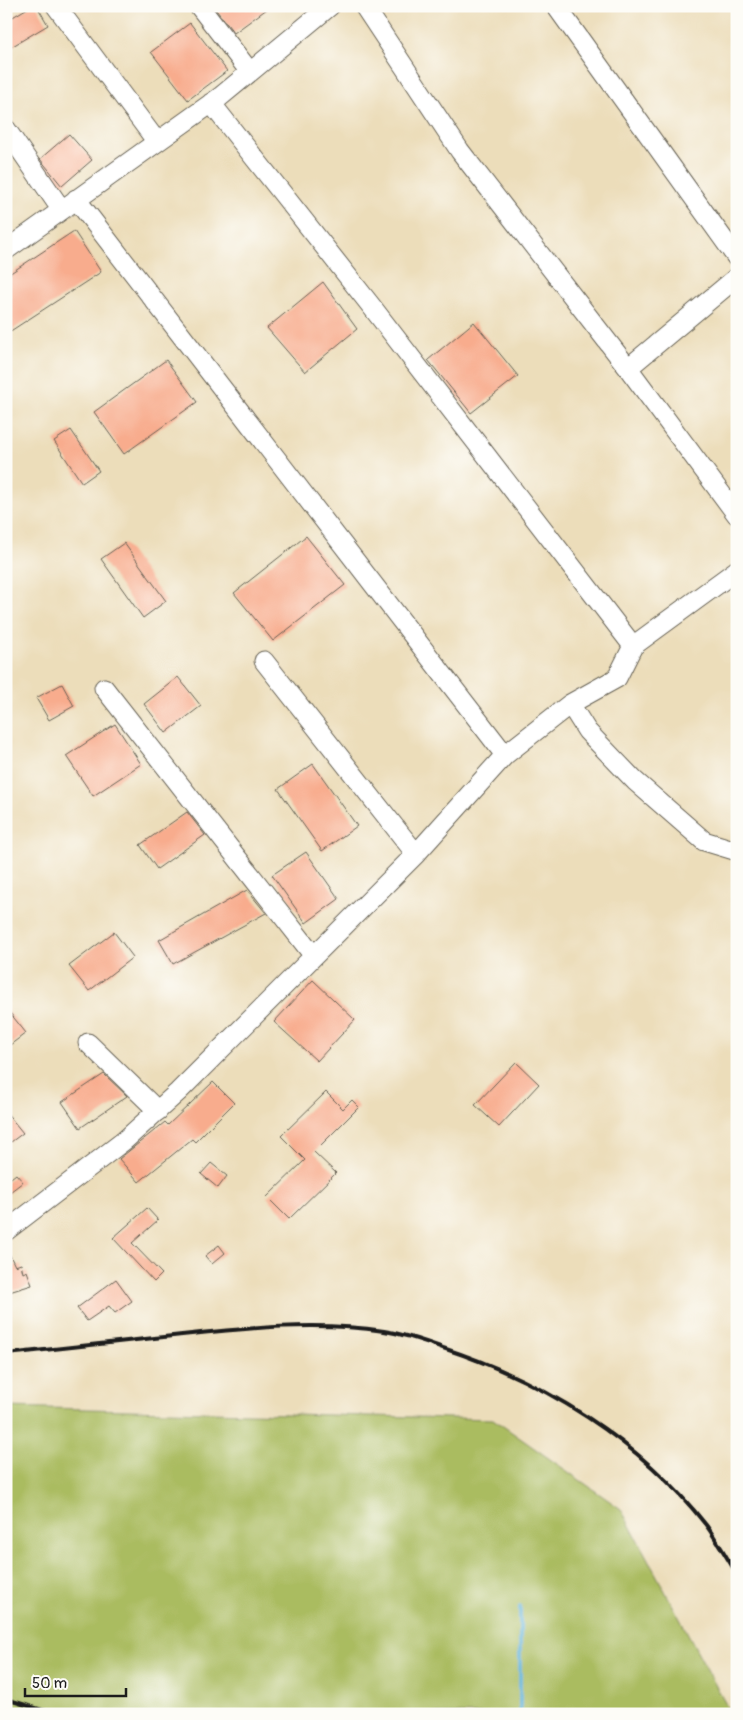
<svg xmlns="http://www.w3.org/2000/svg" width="743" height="1720" viewBox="0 0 743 1720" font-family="Pangolin,sans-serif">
<rect width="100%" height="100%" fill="#fdfcf7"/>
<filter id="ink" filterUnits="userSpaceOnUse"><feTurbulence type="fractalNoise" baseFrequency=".02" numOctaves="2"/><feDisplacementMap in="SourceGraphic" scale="10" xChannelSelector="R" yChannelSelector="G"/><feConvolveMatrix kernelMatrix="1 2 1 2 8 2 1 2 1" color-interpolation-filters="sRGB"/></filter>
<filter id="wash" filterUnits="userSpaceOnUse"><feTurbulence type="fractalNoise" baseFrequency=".0096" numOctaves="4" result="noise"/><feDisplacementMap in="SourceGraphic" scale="20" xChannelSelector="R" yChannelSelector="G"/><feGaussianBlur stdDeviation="1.12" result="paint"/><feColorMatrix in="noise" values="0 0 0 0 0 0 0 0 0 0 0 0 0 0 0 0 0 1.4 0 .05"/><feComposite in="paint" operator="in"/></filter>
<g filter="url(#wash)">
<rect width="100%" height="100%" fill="#ecddba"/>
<path fill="#aabc60" stroke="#636c3e" d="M6,1407L493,1419L621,1509L731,1714H6Z"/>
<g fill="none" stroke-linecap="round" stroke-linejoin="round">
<path stroke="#59afd6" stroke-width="4" d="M520,1607V1714"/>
</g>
<g id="blocks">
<path fill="#f8ac8d" d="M31,6H37L48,25L6,50V21Z
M213,6H271L234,33Z
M190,23L227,71L188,100L151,52Z
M69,134L92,160L62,186L40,159Z
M74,231L101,272L6,334V276Z
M323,282L357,329L305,372L267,328Z
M474,322L518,376L471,413L428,360Z
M166,360L197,402L124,454L94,412Z
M71,430L99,471L82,483L54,441Z
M306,536L345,585L273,641L234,593Z
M124,543L166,601L143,618L101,559Z
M178,677L201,706L166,733L144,704Z
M62,684L74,706L49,720L36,698Z
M115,724L141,764L93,796L66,756Z
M313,764L357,826L322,851L278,789Z
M187,812L205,835L157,869L140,845Z
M306,852L339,899L306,923L272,875Z
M247,890L266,913L173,964L159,940Z
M114,932L133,957L89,991L69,966Z
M313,980L355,1020L317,1061L274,1022Z
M6,1008L26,1033L6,1048Z
M516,1062L539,1084L499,1127L475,1105Z
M104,1074L127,1096L80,1128L62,1102Z
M213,1082L234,1103L195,1142L192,1139L139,1182L119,1159L165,1122L168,1125Z
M326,1092L343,1109L352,1100L359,1107L314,1152L336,1173L289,1219L267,1197L305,1160L281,1136Z
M6,1112L23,1133L11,1142L6,1137Z
M211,1163L227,1176L218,1188L201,1174Z
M16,1174L23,1182L6,1195V1182Z
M147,1208L158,1220L132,1243L162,1274L154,1282L113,1238Z
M219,1245L225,1253L212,1264L205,1256Z
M6,1247L15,1266L21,1264L23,1273L27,1271L32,1285L6,1293Z
M116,1279L132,1301L115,1313L109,1306L87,1321L77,1308Z"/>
</g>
</g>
<g filter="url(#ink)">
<use href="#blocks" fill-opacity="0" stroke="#656053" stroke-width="1"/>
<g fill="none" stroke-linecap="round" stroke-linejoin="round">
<g stroke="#656053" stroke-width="21">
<path id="minor" d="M56,6L157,142
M199,6L250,72
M364,6L460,151L628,368L737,515
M556,6L737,258
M211,103L372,307L633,646L617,678L570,704L587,731L635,781L704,841L737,851
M6,129L61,209
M76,199L505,755L570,704
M6,250L220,97L330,6
M628,368L737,277
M633,646L737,570
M264,661L416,854
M104,688L314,956
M88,1043L158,1111
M6,1231L125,1140L178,1092L416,854L505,755"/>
</g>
<use href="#minor" stroke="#fff" stroke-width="19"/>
<path stroke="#1c1c1c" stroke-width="4" d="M6,1354C65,1348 124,1341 182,1335C249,1328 317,1321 384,1331C404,1334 424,1341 443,1348C544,1381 640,1441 706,1525C717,1540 727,1558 737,1574
M6,1699L55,1714"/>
</g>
</g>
<rect width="743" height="1720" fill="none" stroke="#fdfcf7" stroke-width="25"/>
<path d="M25 1688v8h101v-8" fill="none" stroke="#1c1c1c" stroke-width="2.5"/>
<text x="32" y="1688" font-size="15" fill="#1c1c1c" stroke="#fdfcf7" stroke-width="4" paint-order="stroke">50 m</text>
</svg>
